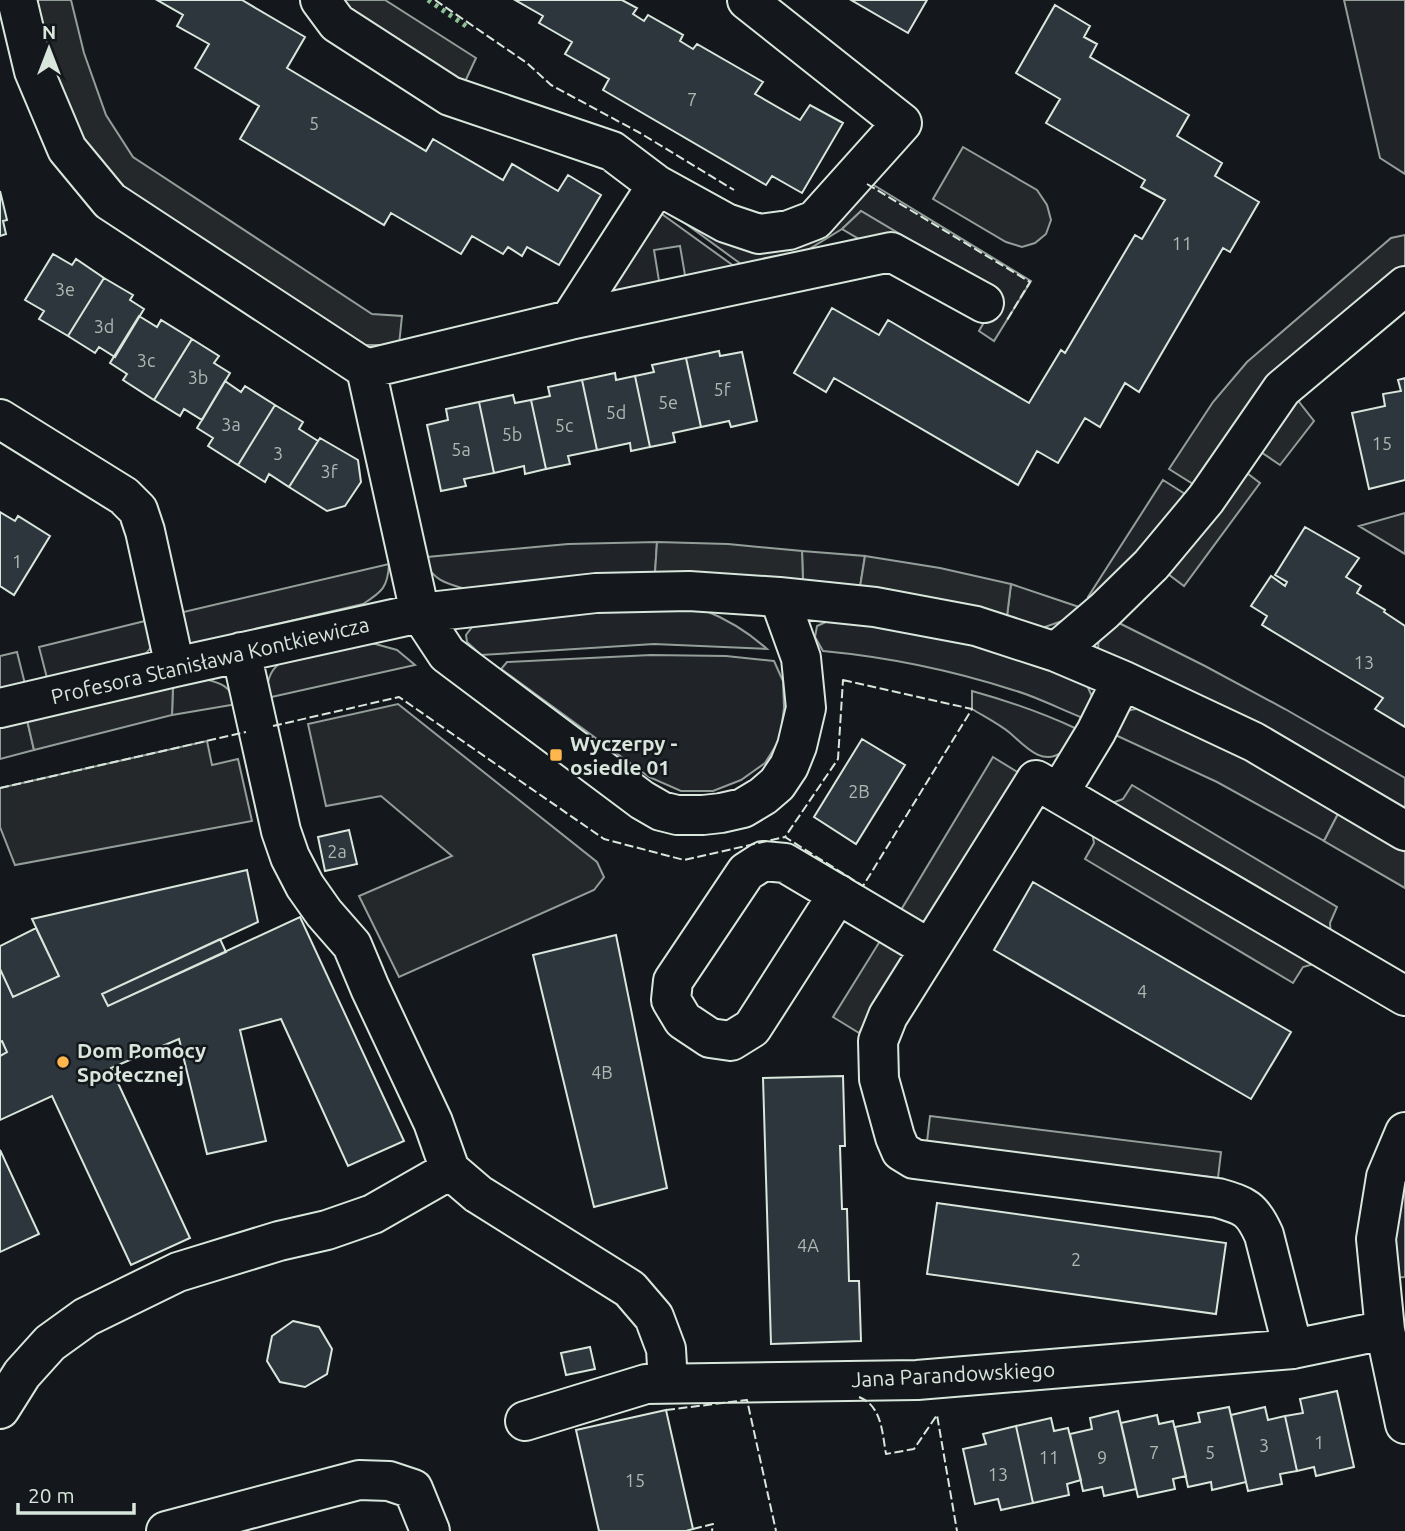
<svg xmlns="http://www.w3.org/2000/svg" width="1405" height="1531" viewBox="0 0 1405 1531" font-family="Ubuntu,sans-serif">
<rect width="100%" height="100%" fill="#14181c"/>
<path fill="#202428" stroke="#939e99" stroke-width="2" d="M1344,0H1405V174L1380,158Z
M872,184L1031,281L994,341L979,331L1000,294L861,211L842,229L801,254L745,267L667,210L718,232Z
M659,212L738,269L686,281L680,246L654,250L660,287L607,300L632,242Z
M1163,480L1185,494L1142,554L1092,600L1088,597Z
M1405,513V554L1359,526Z
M657,542L655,573L465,589C442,582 437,581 423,562L427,557L568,544Z
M802,551L865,556L860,587L803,582Z
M389,564C388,587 382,592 363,604L192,644L180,637L175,614Z
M1011,584L1082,608L1071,618L1042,628L1007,616Z
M592,610H704C729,620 747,631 767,649L654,644L481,655L467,642L466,635L476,622Z
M1111,619L1205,666L1285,709L1405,778V811L1098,651L1099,629Z
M149,620L155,642L144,656L47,678L39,647Z
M828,621L919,631L1010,653L1086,683L1094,701L1083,718C1060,709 1037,697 1013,690C951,670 887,657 823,651L815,637L817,626Z
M361,640L397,650L415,665L267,698C265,661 287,658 317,651C332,647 347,644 361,640Z
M17,652L25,684L0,690V656Z
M651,655L726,656L774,661L783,681L784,708L780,739L765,763L741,780L713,791H681L649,777L501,669L507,662Z
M201,678C220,683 229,684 237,704L172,715L173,685Z
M972,691C1008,701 1043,713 1077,729C1073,737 1068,747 1062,752C1042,767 1024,745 1010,733C999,724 985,717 972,709Z
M1140,708L1240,754L1339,812L1324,841L1217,782L1111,733L1122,712Z
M27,720L34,750L0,759V727Z
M1405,1169V1277L1392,1278L1391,1225Z"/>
<path fill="#24282b" stroke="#939e99" stroke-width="2" d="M34,0H71L84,53L106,115L133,157L372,314L402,316L399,345H363L110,183L87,152L48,61Z
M338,0H385L476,58L463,86L347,13Z
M963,147L1037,190L1047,205L1051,220L1046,234L1035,243L1022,247L1006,242L933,199Z
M861,211L989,287L977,308L842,229Z
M1405,235V267L1193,484L1169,469L1213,402L1247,362L1391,238Z
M1296,398L1314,421L1280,465L1255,448Z
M1239,467L1260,483L1184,586L1164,571Z
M657,542L728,544L802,551L803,582L655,573Z
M865,556L940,568L1011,584L1007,616L937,599L860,587Z
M173,685L172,715L34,750L27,720Z
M398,704L597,862L604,877L594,890L399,977L359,896L452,856L381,796L326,806L308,724Z
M207,741L212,765L238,759L252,821L15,865L0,827V788Z
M993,757L1019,773L927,925L901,910Z
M1132,785L1337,907L1330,923L1331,936L1112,803L1123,799Z
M1339,812L1405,852V888L1324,841Z
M1092,832L1314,964L1303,967L1293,983L1085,859L1094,843Z
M880,941L906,957L859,1033L833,1017Z
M930,1116L1221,1152L1218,1178L927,1142Z"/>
<path fill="#2c363c" stroke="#d8e6dc" stroke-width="2" d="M157,0H242L305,37L287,68L426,151L433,139L503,180L512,164L558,191L568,175L601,195L559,265L527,247L522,256L508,247L503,254L472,236L461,254L391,213L384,225L240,139L259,106L195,68L209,44L177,26L183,15Z
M515,0H622L637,8L633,14L644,21L648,15L683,35L680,41L693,49L697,44L763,82L755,94L800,120L810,105L843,123L802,193L772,176L766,185L603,90L609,79L565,54L572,42L539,23L543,16Z
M851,0H927L908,33Z
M1055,5L1090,26L1084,37L1097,44L1090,57L1189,115L1177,136L1222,163L1215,176L1259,202L1230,252L1223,248L1139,392L1125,383L1100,427L1085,418L1058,463L1037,451L1018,485L834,378L826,392L794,373L832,308L879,335L888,320L1029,403L1061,350L1065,353L1135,235L1142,239L1165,200L1141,187L1145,180L1046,123L1060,99L1016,73Z
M0,191L7,220L3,221L6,234L0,236Z
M53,254L72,265L76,259L104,278L68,336L39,319L44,311L25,300Z
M104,278L133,295L130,300L144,309L115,357L99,347L95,353L68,336Z
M139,316L157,327L161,320L192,339L154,400L123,380L127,374L110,363Z
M192,339L219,356L214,363L230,373L202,420L184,409L180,416L154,400Z
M719,351L720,356L742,352L757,421L731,427L729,421L701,427L686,358Z
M686,358L701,427L673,433L675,442L650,447L635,376L654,372L652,365Z
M615,373L616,380L635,376L650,447L631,451L630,443L597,450L582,380Z
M1405,378V480L1369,489L1352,413L1385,406L1383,394L1401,391L1398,380Z
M582,380L597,450L568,456L570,464L546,469L531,400L550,396L548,387Z
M225,381L241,392L245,386L275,405L238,465L208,446L213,438L197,428Z
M513,395L515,403L531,400L546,469L525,474L524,466L494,473L479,402Z
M479,402L494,473L464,479L466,486L441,491L427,425L448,420L446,409Z
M275,405L303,422L299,429L318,441L289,487L269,474L265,482L238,465Z
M320,438L358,460L361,482L345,506L327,511L289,487Z
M0,512L15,521L18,516L50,536L14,595L0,586Z
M1305,527L1359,558L1346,577L1361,586L1357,593L1385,610L1384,612L1405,626V727L1375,709L1383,698L1262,625L1267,616L1251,606L1271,576L1285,586L1287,582L1275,575Z
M862,739L905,765L856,844L814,817Z
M349,830L357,864L325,871L318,837Z
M247,870L258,922L102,994L108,1006L300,917L404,1141L348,1166L281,1019L240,1030L266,1141L207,1154L179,1039L111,1068L190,1238L131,1265L52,1096L0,1120V1056L7,1052L2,1041L0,1042V969L13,997L59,976L32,919Z
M1033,882L1291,1032L1251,1099L994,950Z
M36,928L59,976L13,997L0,969V946Z
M616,935L667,1188L594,1207L533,955Z
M220,939L226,952L108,1006L102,994Z
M2,1041L7,1052L0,1056V1042Z
M843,1076L845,1146H840L842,1209H847L849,1281H859L861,1341L771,1344L763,1078Z
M0,1150L39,1234L0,1252Z
M937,1203L1226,1243L1216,1314L927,1274Z
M293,1321L319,1327L332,1349L327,1374L305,1387L280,1382L267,1361L272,1336Z
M590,1347L595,1369L566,1375L561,1353Z
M1337,1391L1354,1467L1316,1476L1314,1467L1297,1471L1285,1416L1303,1413L1300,1399Z
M1229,1407L1246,1482L1212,1490L1211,1482L1188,1487L1175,1427L1200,1422L1198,1413Z
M1265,1407L1268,1420L1285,1416L1297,1471L1280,1474L1282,1484L1248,1491L1231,1415Z
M666,1410L693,1529L686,1531H599L576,1430Z
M1118,1411L1136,1489L1104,1496L1102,1487L1083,1491L1070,1434L1092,1429L1090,1418Z
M1157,1415L1159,1424L1173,1421L1186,1476L1173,1479L1175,1489L1138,1497L1121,1423Z
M1051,1418L1054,1431L1068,1428L1081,1480L1067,1484L1069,1495L1033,1503L1016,1426Z
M1016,1426L1033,1503L1001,1510L998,1499L975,1504L963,1449L986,1444L983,1434Z"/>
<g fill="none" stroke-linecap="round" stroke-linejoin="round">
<g stroke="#d8e6dc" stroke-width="42">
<path id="minor" d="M17,0L34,71L67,149L110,201L366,369L420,613L447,654L642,800L661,811L677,815H703L721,813L743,808L763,796L777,784L789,766L797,746L806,708L801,658L779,597
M320,0L337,23L450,96L612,151L657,185L726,223L759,234L789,230L815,220L902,123L747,0
M570,320L657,185
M366,369L570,320L891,252L984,303
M0,419L124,496L138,510L145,531L175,667
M241,652L281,831L290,857L305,886L324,913L352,945L370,988L433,1122L450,1170
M1056,652L1104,611L1151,565L1206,499L1282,389L1405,286
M0,708L175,667L420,613L596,593L689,591L779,597L875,607L976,626L1056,652L1122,680L1254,742L1405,831
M1059,793L1096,732L1122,680
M838,894L752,1028L731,1041L710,1038L683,1020L671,1000L673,981L746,872L763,861L785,863L930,949
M1405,1132L1386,1177L1376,1239L1385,1330L1405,1424
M1293,1349L1264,1235C1252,1208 1245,1206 1218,1198L914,1159L901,1151L895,1137L879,1079L878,1041L888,1016L1036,780L1405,996
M0,1409L22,1374L50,1343L86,1317L178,1272L279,1241L327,1230L373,1214L450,1170L478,1194L630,1289L654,1317L666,1349L668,1383
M525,1421L646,1384L917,1380L1293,1349L1385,1330
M166,1531L359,1480L389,1481L413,1489L430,1531"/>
</g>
<use href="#minor" stroke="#14181c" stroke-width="38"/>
<path stroke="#8ac095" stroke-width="5" stroke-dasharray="3.5 5" stroke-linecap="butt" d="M428,0L469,28"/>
<path stroke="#d8e6dc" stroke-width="2" stroke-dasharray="9 3.5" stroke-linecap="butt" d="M435,0L527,63L551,85L640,133L734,190
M867,184L1030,282L1007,320
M843,680L972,709L863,886L785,837L838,759Z
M273,726L399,697L604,839L684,860L785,837
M0,788L246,732
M859,1397C882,1406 882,1432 886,1454L914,1449L937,1415L957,1531
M666,1410L747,1400L776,1531
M693,1529L713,1524L712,1531"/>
</g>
<g fill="#ffb74d" stroke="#14181c" stroke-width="2.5">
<rect x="549" y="748" width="14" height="14" rx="3.5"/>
<circle cx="63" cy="1062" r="7"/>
</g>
<g text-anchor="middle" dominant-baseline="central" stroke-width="5" stroke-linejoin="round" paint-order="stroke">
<g font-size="18" fill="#adbab4">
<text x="692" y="99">7</text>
<text x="314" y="123">5</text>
<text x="1182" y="243">11</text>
<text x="65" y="289">3e</text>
<text x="104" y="326">3d</text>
<text x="146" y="360">3c</text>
<text x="198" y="377">3b</text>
<text x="722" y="389">5f</text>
<text x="668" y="402">5e</text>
<text x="616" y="412">5d</text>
<text x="231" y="424">3a</text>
<text x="564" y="425">5c</text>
<text x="512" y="434">5b</text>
<text x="1382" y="443">15</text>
<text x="461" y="449">5a</text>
<text x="278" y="453">3</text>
<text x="329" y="471">3f</text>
<text x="17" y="561">1</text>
<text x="1364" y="662">13</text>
<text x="859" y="791">2B</text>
<text x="337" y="851">2a</text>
<text x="1142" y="991">4</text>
<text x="602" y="1072">4B</text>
<text x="808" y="1245">4A</text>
<text x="1076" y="1259">2</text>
<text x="1319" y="1442">1</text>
<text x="1264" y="1445">3</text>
<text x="1154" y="1452">7</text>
<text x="1210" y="1452">5</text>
<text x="1049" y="1457">11</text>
<text x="1102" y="1457">9</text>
<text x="998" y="1474">13</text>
<text x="635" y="1480">15</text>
</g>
<g font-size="21" fill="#d8e6dc" stroke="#14181c">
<text transform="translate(210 660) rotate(-13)">Profesora Stanisława Kontkiewicza</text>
<text transform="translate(953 1374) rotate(-3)">Jana Parandowskiego</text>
</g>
<g font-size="21" font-weight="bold" fill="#d8e6dc" stroke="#14181c" text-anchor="start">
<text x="570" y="743">Wyczerpy -<tspan x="570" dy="24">osiedle 01</tspan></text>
<text x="77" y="1050">Dom Pomocy<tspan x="77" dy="24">Społecznej</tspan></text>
</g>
</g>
<g transform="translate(49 49)" stroke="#14181c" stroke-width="5" paint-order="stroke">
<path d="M0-5L12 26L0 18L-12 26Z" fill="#d8e6dc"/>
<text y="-10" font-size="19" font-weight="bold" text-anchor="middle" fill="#d8e6dc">N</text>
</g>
<path d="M18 1503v10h116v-10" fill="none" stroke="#d8e6dc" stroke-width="3.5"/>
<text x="28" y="1503" font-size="21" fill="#d8e6dc" stroke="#14181c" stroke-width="5" paint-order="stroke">20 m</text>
</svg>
